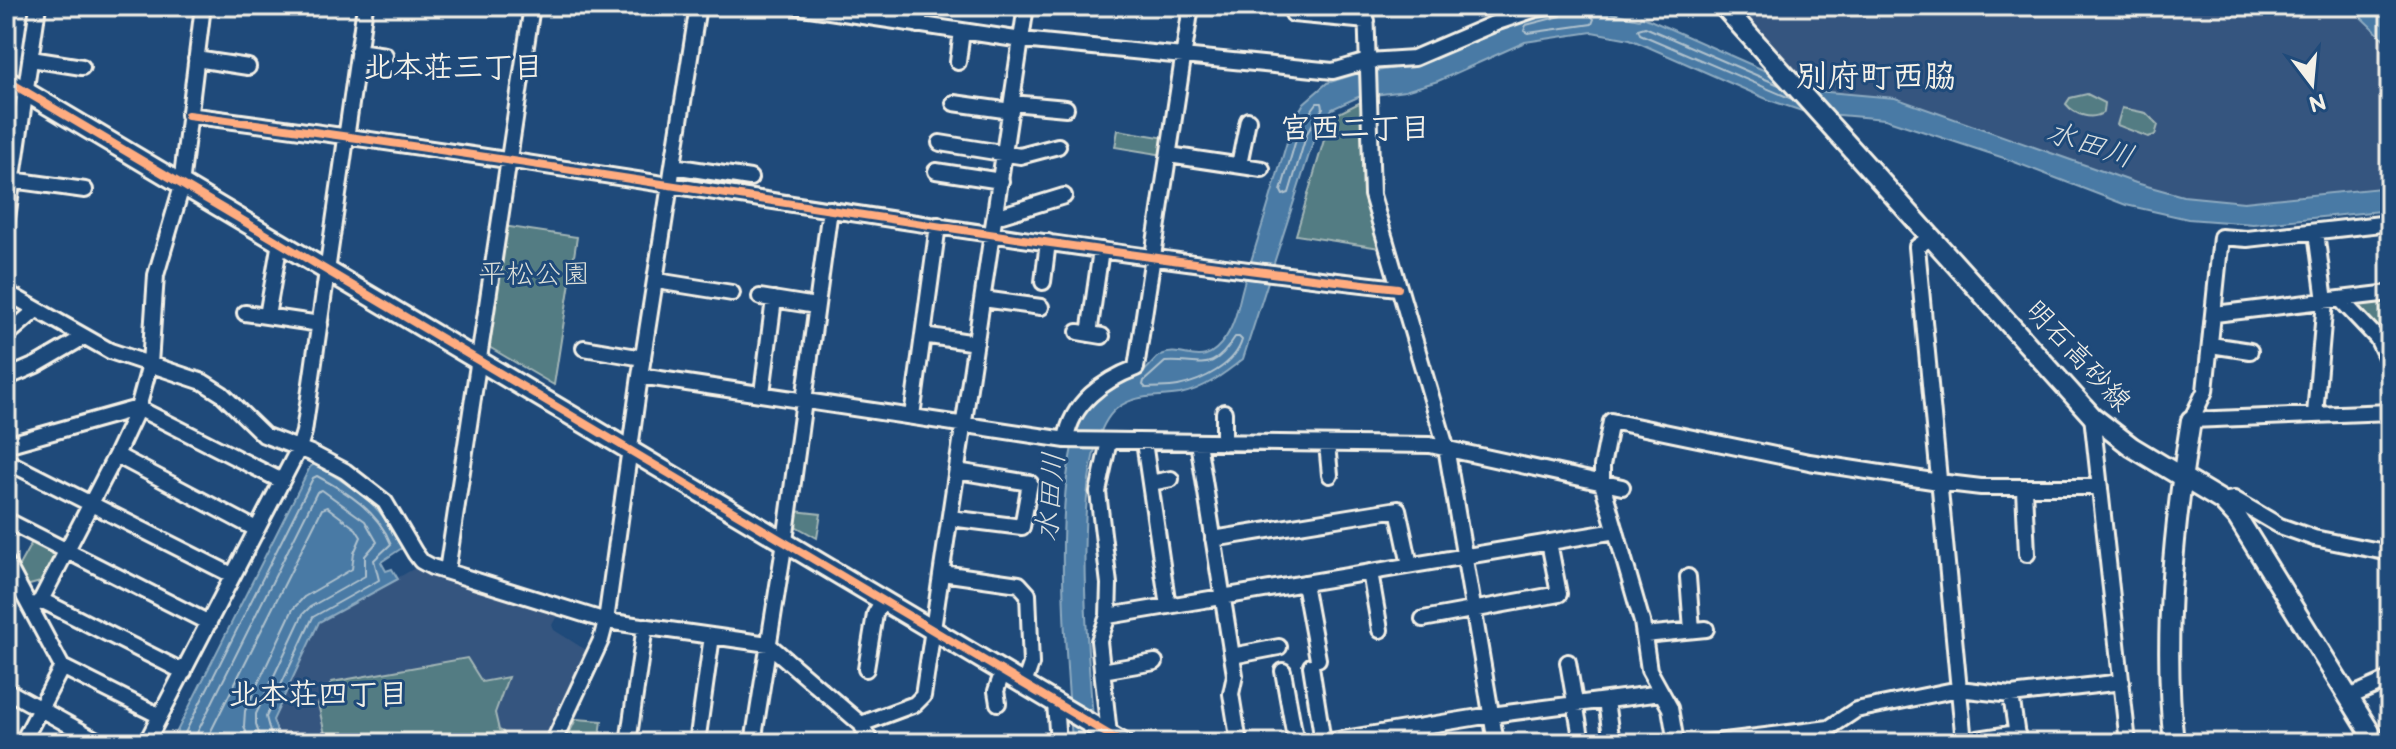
<svg xmlns="http://www.w3.org/2000/svg" width="2396" height="749" viewBox="0 0 2396 749" font-family="'Balsamiq Sans','Klee One',sans-serif">
<rect width="100%" height="100%" fill="#1f4a7a"/>
<filter id="ink" filterUnits="userSpaceOnUse"><feTurbulence type="fractalNoise" baseFrequency=".0125" numOctaves="2"/><feDisplacementMap in="SourceGraphic" scale="16" xChannelSelector="R" yChannelSelector="G"/><feConvolveMatrix kernelMatrix="1 2 1 2 8 2 1 2 1" color-interpolation-filters="sRGB"/></filter>
<g filter="url(#ink)">
<path fill="#35557f" d="M1736,6H2349L2390,45V187L2244,202L2183,196L2136,183L1895,98L1816,91Z
M417,567L560,611L552,625L554,630L589,652L545,743H281L273,720L319,622Z"/>
<path fill="#527b83" stroke="#a3b6b6" stroke-width="2" d="M2087,94L2105,103L2104,112C2092,121 2075,115 2066,104L2070,98Z
M1361,102L1363,110V185L1380,248L1296,235L1324,140L1339,113Z
M2122,108L2146,113L2158,125L2155,135L2148,137L2117,125Z
M1118,130L1166,138L1164,155L1115,147Z
M503,226L577,237L554,385L489,347Z
M2390,298V357L2349,303Z
M794,511L821,514L817,538L792,524Z
M33,540L53,550L57,557L44,581L26,586L17,569Z
M467,658L482,682L508,677L495,713L499,730L503,732L497,743H327L318,704L332,682Z
M576,719L602,721L599,743H586V739L567,738Z"/>
<path fill="#487aa5" stroke="#8daac0" stroke-width="2" d="M2349,6H2390V45Z
M1593,9L1639,19L1641,16L1761,69L1816,91L1895,98L2136,183L2183,196L2244,202L2390,187V210L2253,224L2188,219L2126,205L2004,158L1885,119L1805,112L1769,100L1630,39L1592,32L1525,42L1438,81L1405,91L1358,97L1332,109L1315,136L1243,359C1224,374 1204,389 1180,394C1157,398 1136,393 1116,409C1065,452 1090,676 1095,743H1072C1069,676 1040,423 1104,389C1117,383 1132,380 1143,372C1150,367 1154,359 1161,355C1184,344 1202,374 1226,337C1237,321 1239,298 1245,280C1262,228 1277,175 1293,122L1304,103L1327,83L1356,74L1416,65L1515,20L1549,10Z
M315,464C355,489 381,502 402,548L381,562L386,571L392,569L398,579L319,622L273,720L281,743H171L310,467Z"/>
<g fill="none" stroke-linecap="round" stroke-linejoin="round">
<path stroke="#afc1cd" stroke-width="2" d="M1565,6L1561,16L1526,25L1524,31L1528,33L1592,24L1594,19L1589,13L1588,6
M1779,85L1645,27L1638,29L1640,34L1792,99
M1317,103H1322L1323,108L1307,133L1289,193L1283,195L1281,191L1300,126Z
M1235,337H1239L1242,340C1235,365 1202,381 1178,386C1168,388 1157,387 1146,388L1143,385L1144,381L1165,362C1200,359 1210,377 1235,337Z
M180,743L313,478L317,476C347,492 378,511 391,544L374,560L379,580L313,617L266,717L273,743
M192,743L317,492L322,490L365,521L377,542L365,556V576L310,607L303,614L256,714V724L262,743
M205,743L322,509L327,507L356,529L361,537L354,553L352,569L304,597L293,609L245,711L244,726L250,743"/>
<g stroke="#f4f1e8" stroke-width="20">
<path id="street" d="M796,6L1022,40L1333,71L1368,61L1414,58L1498,22L1536,9L1556,6
M1366,6L1372,195L1446,447L1496,743
M1293,14L1367,21
M918,25L921,6
M358,51L385,55
M31,59L82,67
M196,59L248,67
M958,62L962,31
M954,103L1011,111
M1012,103L1066,108
M188,115C592,167 993,243 1398,288
M940,143L1020,156L1058,146
M1169,155L1262,169
M1239,165L1248,120
M673,166L750,178
M936,171L1001,181
M12,180L85,190
M995,214L1002,215L1064,196
M2390,223L2247,239L2221,237L2205,391L2191,420L2390,412
M6,225L38,6
M1931,237L1917,247L1964,743
M657,281L732,293
M1043,282L1048,242
M6,292L110,351L203,382L222,394L264,435L311,453L345,471L385,502L415,553L421,561L432,567L606,621L768,644L861,724L871,743
M760,297L816,306
M983,299L1041,307
M2340,299L2377,338L2390,365
M245,313L320,324
M2215,314L2390,293
M267,316L280,242
M1078,332L1102,336
M1089,334L1101,250
M923,335L976,343
M6,336L36,310
M2211,345L2250,351
M584,348L643,358
M640,376L1066,440L1430,445L1622,487
M6,378L36,365L84,337
M762,393L774,299
M1224,412V443
M2315,414L2325,301L2316,232
M912,416L938,225
M2092,416L2128,743
M1066,440C1071,403 1104,380 1136,368L1191,6
M1144,442L1168,606
M1198,442L1235,675L1231,694L1239,743
M1327,444L1330,475
M6,445L138,408L280,480
M116,455L256,529
M6,461L232,575
M1150,483L1171,479
M2024,489L2027,554
M2222,501L2234,499L2280,526L2314,538L2390,553
M950,518L1022,527L1030,483L957,471
M6,520L209,623
M1213,539L1398,509L1410,565
M6,562L62,667L22,743
M447,571L532,6
M1370,572L1380,630
M942,573L1019,584L1028,594L1031,664L1024,684
M1688,577L1692,630
M1304,583L1318,659
M41,600L184,672
M32,608L41,600L116,455L138,408L150,364L156,275L180,193L203,6
M1108,616L1616,531
M1423,619L1559,594L1549,542
M1644,635L1706,629
M1232,656L1279,647
M1568,662L1582,743
M1311,666L1323,742
M62,667L160,716
M866,669L875,614L883,600
M1102,671L1155,662
M1283,671L1296,743
M6,690L102,743
M2011,695L2018,743
M2349,697L2390,679
M1606,701L1612,743
M998,703L996,691L1003,671
M1055,703L1058,743
M861,724L915,704L923,696L1026,6
M1109,734L1099,641L1108,616L1109,584L1098,492L1109,441
M1978,739L2017,733
M146,743L299,448L304,432L365,6
M553,743L601,640L606,621L640,376L698,6
M628,743L645,626
M697,743L712,636
M753,743L785,541L830,209
M1319,743L1491,715L1661,693
M1676,743L1670,708L1649,670L1642,622L1602,483V466L1611,421L1809,462L1939,482L1981,487H2100
M1708,743L1829,728L1856,710L1959,689L2011,695L2122,682"/>
</g>
<g stroke="#f4f1e8" stroke-width="24">
<path id="secondary" d="M1723,6L2092,416L2132,447L2222,501L2237,517L2377,743
M6,80L1123,743
M2174,743C2162,637 2174,525 2191,420"/>
</g>
<use href="#street" stroke="#1f4a7a" stroke-width="14"/>
<use href="#secondary" stroke="#1f4a7a" stroke-width="18"/>
<g stroke="#1f4a7a" stroke-width="13">
<path id="cycleway" d="M6,80L1123,743
M188,115C592,167 993,243 1398,288"/>
</g>
<use href="#cycleway" stroke="#ffac80" stroke-width="8"/>
</g>
</g>
<g text-anchor="middle" dominant-baseline="central" stroke-width="6" stroke-linejoin="round" paint-order="stroke">
<g font-size="28" fill="#dcdfd9" stroke="#1f4a7a">
<text x="534" y="274">平松公園</text>
</g>
<g font-size="28" fill="#f4f1e8" stroke="#1f4a7a">
<text transform="translate(2078 356) rotate(47)">明石高砂線</text>
</g>
<g font-size="30" font-weight="bold" fill="#f4f1e8" stroke="#1f4a7a">
<text x="453" y="68">北本荘三丁目</text>
<text x="1355" y="129">宮西二丁目</text>
<text x="318" y="695">北本荘四丁目</text>
</g>
<g font-size="30" font-style="italic" fill="#dadfde" stroke="#1f4a7a">
<text transform="translate(2090 145) rotate(18)">水田川</text>
<text transform="translate(1051 497) rotate(-85)">水田川</text>
</g>
<g font-size="32" font-weight="bold" fill="#f4f1e8" stroke="#1f4a7a">
<text x="1876" y="77">別府町西脇</text>
</g>
</g>
<rect width="2396" height="749" fill="none" stroke="#1f4a7a" stroke-width="32"/>
<rect x="16" y="16" width="2364" height="717" fill="none" stroke="#f4f1e8" stroke-width="3" filter="url(#ink)"/>
<g transform="translate(2312 84) rotate(164)" stroke="#1f4a7a" stroke-width="6" paint-order="stroke">
<path d="M0-6L14 30L0 20L-14 30Z" fill="#f4f1e8"/>
<text y="-12" font-size="22" font-weight="bold" text-anchor="middle" fill="#f4f1e8">N</text>
</g>
</svg>
